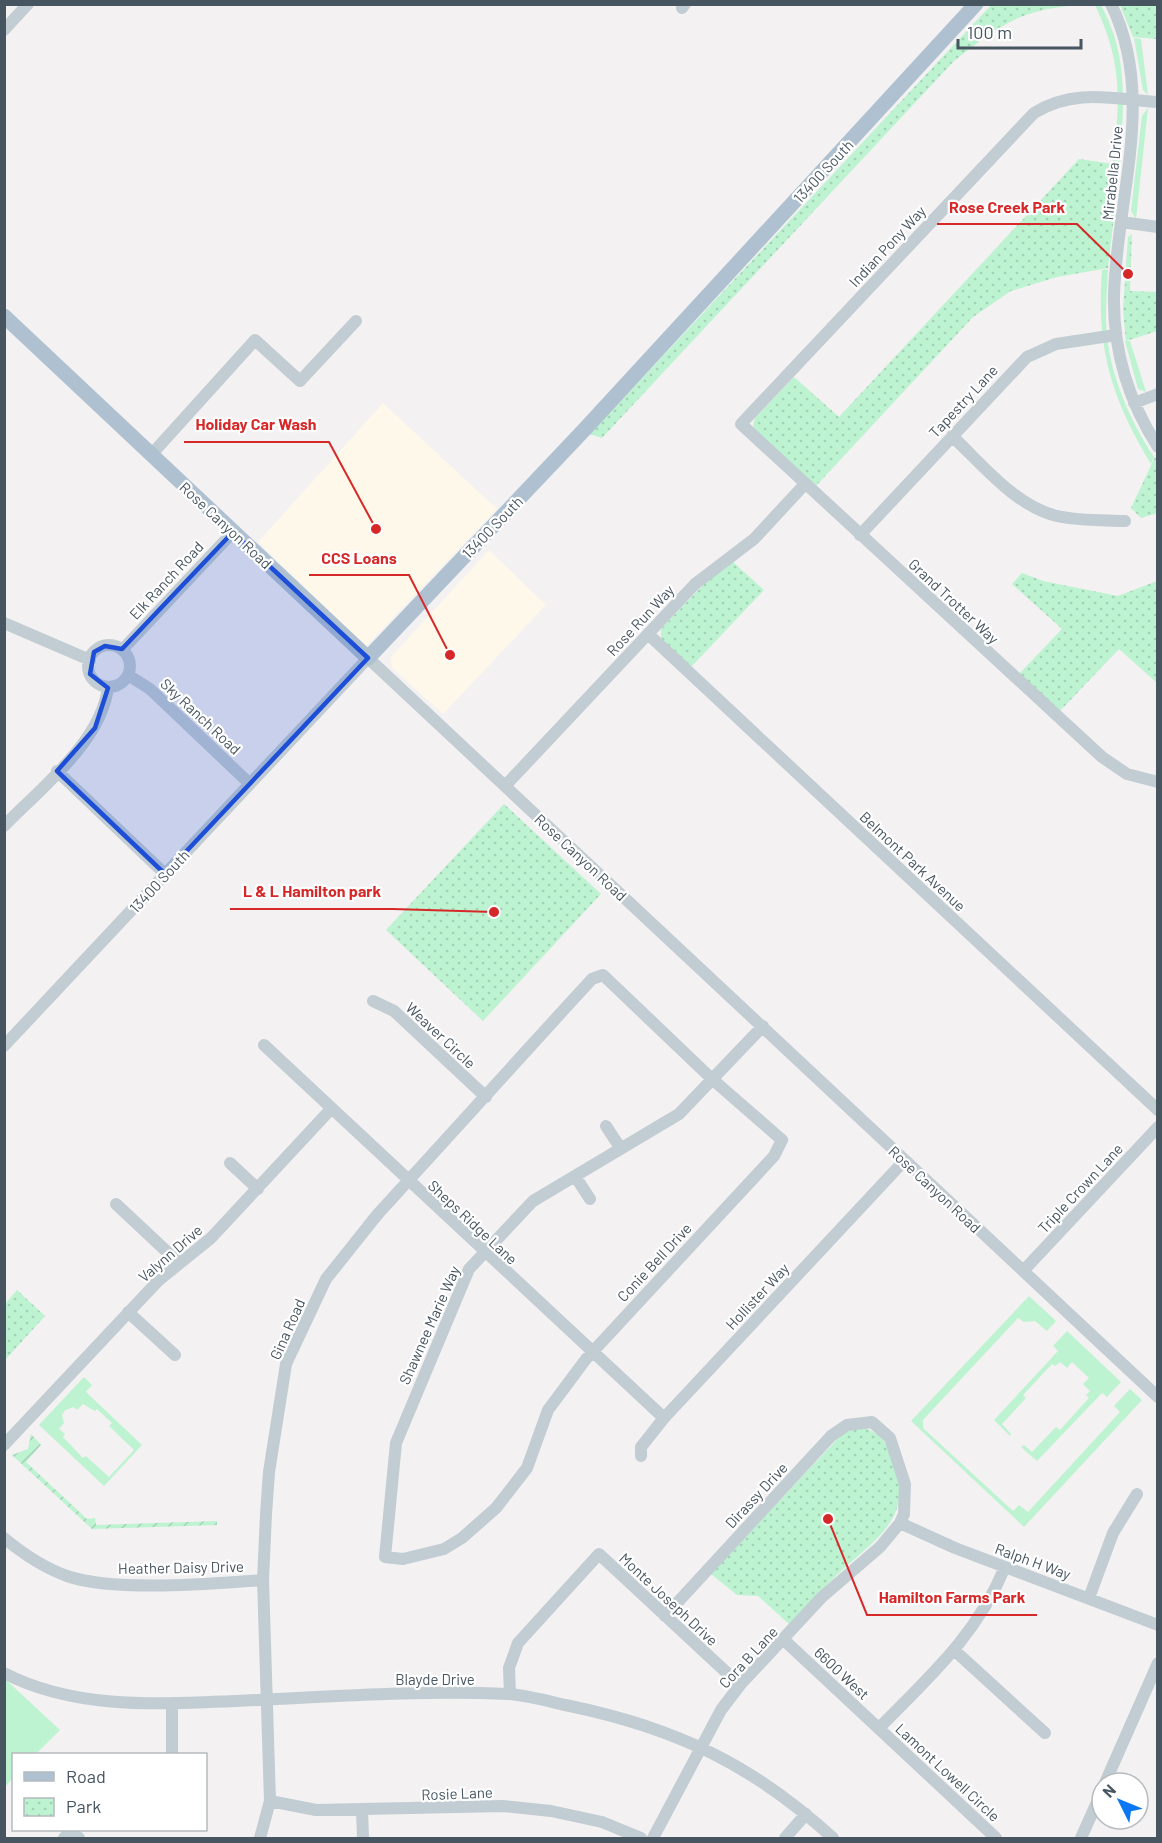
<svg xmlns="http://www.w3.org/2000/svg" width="1162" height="1843" viewBox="0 0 1162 1843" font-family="Barlow,sans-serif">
<defs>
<pattern id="park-dots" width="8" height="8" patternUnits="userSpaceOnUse" patternTransform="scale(1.5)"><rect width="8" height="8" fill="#bdf3d1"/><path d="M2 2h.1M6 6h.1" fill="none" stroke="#a4d2b6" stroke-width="1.8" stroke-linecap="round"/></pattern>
<pattern id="garden-furrows" width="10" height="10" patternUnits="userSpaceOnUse" patternTransform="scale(1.5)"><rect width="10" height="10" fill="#bdf3d1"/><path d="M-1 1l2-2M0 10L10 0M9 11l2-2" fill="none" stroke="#a4d2b6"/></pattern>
</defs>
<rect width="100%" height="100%" fill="#f3f1f1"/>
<path fill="#fef8eb" d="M383,403L497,509L366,646L258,542Z
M489,550L546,605L443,714L393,669L390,658Z"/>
<path fill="#bdf3d1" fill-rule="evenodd" d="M1095,5H1101C1130,59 1123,105 1120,164L1113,163C1120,100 1123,64 1095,5Z
M1134,38L1141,39L1148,95L1143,90Z
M1148,108L1136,219L1131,211L1142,116Z
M1108,269C1107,294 1104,320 1108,344C1114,384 1132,424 1154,457L1151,464C1111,397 1096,348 1102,270Z
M1125,341H1130L1146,392L1138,389Z
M1029,1296L1056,1321L1047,1331L1035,1321L1024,1322L1018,1318L923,1420V1428L1013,1511L1019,1505L1028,1512L1120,1412L1114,1406L1130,1389L1142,1400L1024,1527L911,1421Z
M1067,1331L1121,1382L1107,1397L1102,1393L1037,1461L1021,1447L1024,1445L1032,1452L1056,1427L1060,1430L1089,1398L1086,1395L1090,1391L1083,1384L1089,1378L1072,1362L1067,1368L1060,1362L1055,1366L1052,1364L1023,1395L1026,1398L1002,1424L1011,1434L1010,1436L994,1420L1058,1351L1053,1346Z
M84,1377L92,1385L86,1392L142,1445L104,1486L39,1425ZM83,1404L95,1411L97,1409L112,1423L109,1426L134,1450L109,1477L86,1456L83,1458L63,1437L65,1434L59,1429L64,1423L62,1415L65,1410L74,1407L77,1410Z
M4,1678L60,1730L36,1754H14L13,1778L5,1787Z"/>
<path fill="url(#park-dots)" d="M992,4L1080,5C1021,9 999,25 954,61L602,438L590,434Z
M1120,5H1157V39L1133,37Z
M1079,159L1120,165L1108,268L1057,277L1011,291L973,317L815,487L756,432L753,425L755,418L794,377L839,417Z
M1132,234L1130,291L1157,292V331L1126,341L1123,310L1128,237Z
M1155,457L1158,461L1157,513L1141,518L1131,508Z
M733,562L764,590L691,667L661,638V629L704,584Z
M1022,573L1043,581L1118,596L1157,581V683L1119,649L1059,712L1019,674L1062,629L1012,584Z
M504,804L601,894L483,1021L386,930Z
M17,1290L45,1316L5,1360V1304Z
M865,1428C883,1435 887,1444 894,1461C915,1516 876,1539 841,1571C823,1588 806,1606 789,1624L758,1596L737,1595L711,1574L842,1434L853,1429Z"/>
<path fill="url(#garden-furrows)" d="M31,1434L41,1445L26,1462L87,1519L95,1518L96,1525L217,1521V1525L92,1529L12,1455L28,1449Z"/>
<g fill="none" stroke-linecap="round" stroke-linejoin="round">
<path stroke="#c1ccd3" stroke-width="12" d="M1111,4C1157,97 1116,199 1114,296C1113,350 1129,402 1158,447
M682,8L685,4
M4,30L28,4
M1158,102C1113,99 1074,88 1034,113L741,424L1102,757L1127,774L1158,782
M1121,222L1158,227
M1134,403L1158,394
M952,436C982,464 1015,506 1057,516C1079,521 1103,520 1125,521
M151,455L255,340L300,381L356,321
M860,535L1027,357L1056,344L1116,335
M4,623L90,660
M648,634L1158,1110
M88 666a21 21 0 1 1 42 0a21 21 0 1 1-42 0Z
M122,650L233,532
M128,675L150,689L250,784
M57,771L165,874
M505,786L695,584L754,539L805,484
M4,826C41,788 102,741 108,687
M373,1001L394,1011L486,1097
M264,1045L664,1418
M4,1046L368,658L1158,1397
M606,1126L621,1149
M230,1163L258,1189
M575,1176L590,1199
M116,1204L179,1263
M1024,1270L1158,1127
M128,1312L175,1355
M4,1445L159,1280L211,1238L331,1109
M641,1456V1447L664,1418L904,1161
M900,1523L955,1548L1158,1625
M4,1538C22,1553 45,1568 67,1576C112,1592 213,1584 263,1580
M1089,1598L1113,1533L1137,1494
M784,1640L996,1838
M954,1650L1045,1733
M4,1673C75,1710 159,1704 236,1701C326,1697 417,1690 508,1694C528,1695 550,1702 570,1706C676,1728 753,1765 833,1838
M510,1694L509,1668L518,1643L599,1554L740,1685
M172,1703V1754
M879,1728C929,1677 977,1635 1005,1567
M1105,1783L1158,1663
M270,1801L316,1810L503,1806L551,1811L602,1822L641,1838
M362,1810L363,1838
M64,1838L71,1831L79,1838
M260,1838L270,1801L263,1580L266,1514L269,1472L286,1364L326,1279L377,1215L569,1004L592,979L603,975L712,1079L782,1140L774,1156L586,1359L548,1410L527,1468L496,1508L462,1538L444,1549L403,1559L385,1557L396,1443L469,1269L533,1201L679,1114L763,1026
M653,1838L721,1710L740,1685L822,1597L880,1547L900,1523L904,1514L905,1484L890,1438L872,1422L847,1425L831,1436L665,1616
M785,1838L806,1814
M1081,1838L1102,1791"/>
<path stroke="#afc1d1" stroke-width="15" d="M4,316L368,658L584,430L976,4"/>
</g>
<path fill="#1d4ed8" fill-opacity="0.2" stroke="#1d4ed8" stroke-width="4.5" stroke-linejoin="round" d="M233,532L368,658L165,874L57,771L95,728L108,688L90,674L94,652L105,646L122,649Z"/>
<g text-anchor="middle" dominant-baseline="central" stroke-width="4.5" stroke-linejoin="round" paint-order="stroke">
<g font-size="15" fill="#475560" stroke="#fff">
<text transform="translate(823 171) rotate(-47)">13400 South</text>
<text transform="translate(1112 173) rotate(-84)">Mirabella Drive</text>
<text transform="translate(887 246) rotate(-47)">Indian Pony Way</text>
<text transform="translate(963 401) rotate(-47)">Tapestry Lane</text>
<text transform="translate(226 525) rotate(43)">Rose Canyon Road</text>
<text transform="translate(492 527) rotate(-46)">13400 South</text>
<text transform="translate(166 580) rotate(-47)">Elk Ranch Road</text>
<text transform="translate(954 601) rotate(43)">Grand Trotter Way</text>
<text transform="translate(640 620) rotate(-47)">Rose Run Way</text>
<text transform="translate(201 716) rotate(43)">Sky Ranch Road</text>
<text transform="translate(581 857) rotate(43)">Rose Canyon Road</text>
<text transform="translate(913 861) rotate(43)">Belmont Park Avenue</text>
<text transform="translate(159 881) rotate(-47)">13400 South</text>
<text transform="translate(441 1035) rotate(43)">Weaver Circle</text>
<text transform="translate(1080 1188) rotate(-47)">Triple Crown Lane</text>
<text transform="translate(935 1189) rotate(43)">Rose Canyon Road</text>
<text transform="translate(473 1222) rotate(43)">Sheps Ridge Lane</text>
<text transform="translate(170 1253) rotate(-41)">Valynn Drive</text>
<text transform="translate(654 1262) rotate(-47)">Conie Bell Drive</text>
<text transform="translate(757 1296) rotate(-47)">Hollister Way</text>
<text transform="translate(429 1325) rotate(-66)">Shawnee Marie Way</text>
<text transform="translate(287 1329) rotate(-66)">Gina Road</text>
<text transform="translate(756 1495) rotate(-47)">Dirassy Drive</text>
<text transform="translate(1033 1561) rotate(20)">Ralph H Way</text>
<text transform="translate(181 1567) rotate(-1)">Heather Daisy Drive</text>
<text transform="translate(669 1599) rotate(43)">Monte Joseph Drive</text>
<text transform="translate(748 1657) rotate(-47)">Cora B Lane</text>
<text transform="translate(842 1673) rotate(43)">6600 West</text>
<text x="435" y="1679">Blayde Drive</text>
<text transform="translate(948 1772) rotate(43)">Lamont Lowell Circle</text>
<text transform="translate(457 1793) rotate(-2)">Rosie Lane</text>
</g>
</g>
<path fill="none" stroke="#d62828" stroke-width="2" d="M1128 274L1077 224H937M376 529L329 442H184M450 655L409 575H309M494 912L393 909H230M828 1519L867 1615H1037"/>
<g fill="#d62828" stroke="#fff" stroke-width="2">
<circle cx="1128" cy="274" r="6"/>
<circle cx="376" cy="529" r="6"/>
<circle cx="450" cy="655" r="6"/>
<circle cx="494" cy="912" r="6"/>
<circle cx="828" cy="1519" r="6"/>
</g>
<g font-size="16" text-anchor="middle" font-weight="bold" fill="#d62828" stroke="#fff" stroke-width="4.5" stroke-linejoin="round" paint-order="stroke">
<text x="1007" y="213">Rose Creek Park</text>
<text x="256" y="430">Holiday Car Wash</text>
<text x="359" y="564">CCS Loans</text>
<text x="312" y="897">L &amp; L Hamilton park</text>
<text x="952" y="1603">Hamilton Farms Park</text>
</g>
<rect width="1162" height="1843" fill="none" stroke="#475560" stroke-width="12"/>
<rect x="12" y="1753" width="195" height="78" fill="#ffffff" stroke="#b5bbbf" stroke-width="1.5"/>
<rect x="24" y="1772" width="30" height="9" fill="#afc1d1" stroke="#b5bbbf" stroke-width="1.5"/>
<text x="66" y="1783" font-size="18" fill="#475560">Road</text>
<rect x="24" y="1798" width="30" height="18" fill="url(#park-dots)" stroke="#b5bbbf" stroke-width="1.5"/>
<text x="66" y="1813" font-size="18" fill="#475560">Park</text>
<g transform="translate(1120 1801) rotate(313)"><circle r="28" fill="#ffffff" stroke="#b5bbbf" stroke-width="1.5"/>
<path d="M0-4.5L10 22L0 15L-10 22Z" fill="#0c77f2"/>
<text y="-9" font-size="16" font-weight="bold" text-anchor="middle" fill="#475560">N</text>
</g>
<path d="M958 39v9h123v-9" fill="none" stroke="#475560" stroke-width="3"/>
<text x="967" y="39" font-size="18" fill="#475560" stroke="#ffffff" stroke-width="4.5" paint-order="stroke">100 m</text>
</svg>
